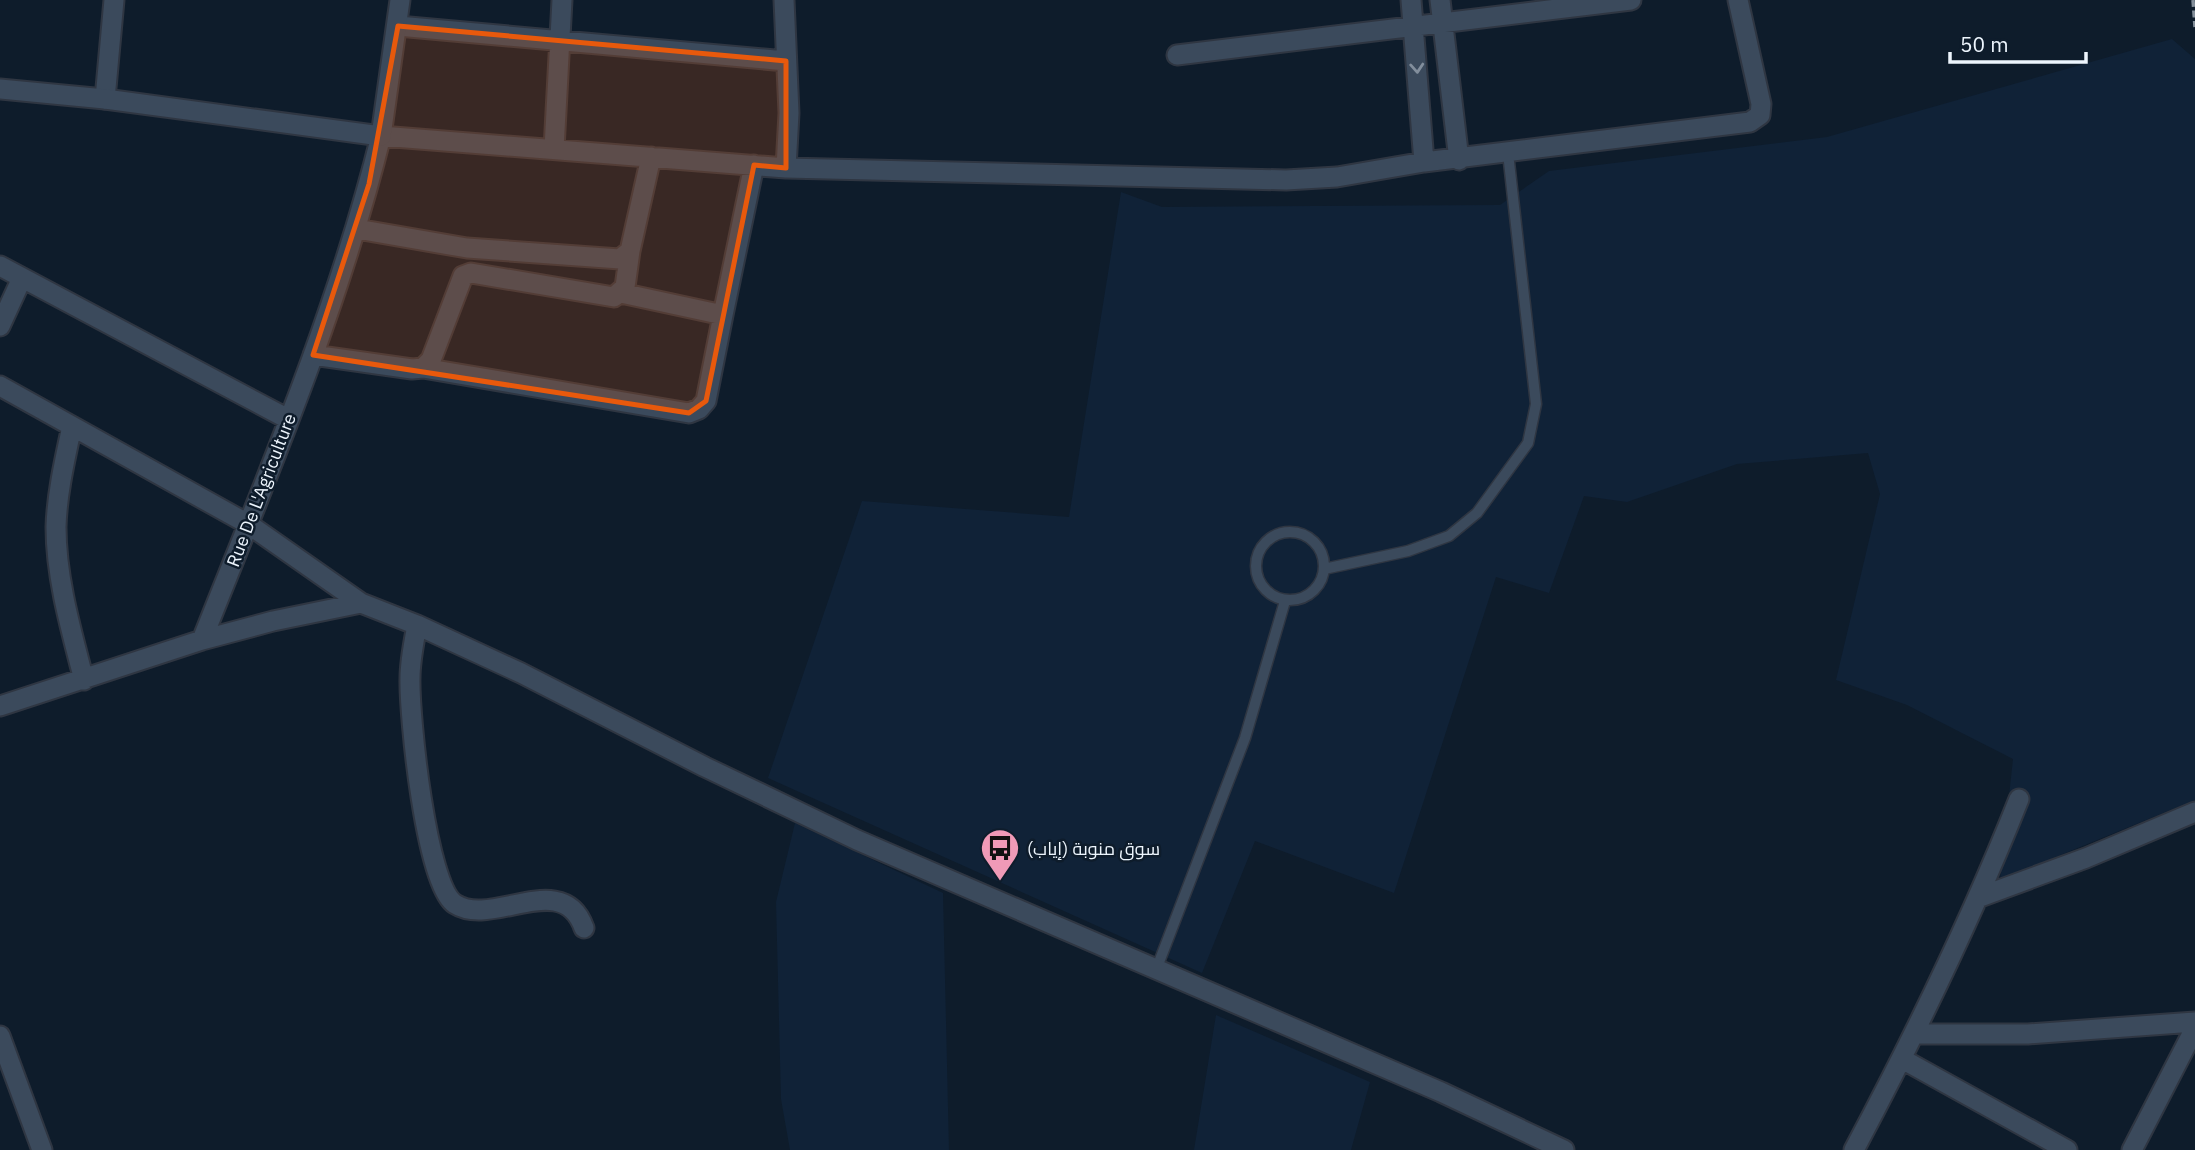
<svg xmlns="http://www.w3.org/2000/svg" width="2195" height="1150" viewBox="0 0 2195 1150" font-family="'IBM Plex Sans',Cairo,sans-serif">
<rect width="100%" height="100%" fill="#0e1c2b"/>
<path fill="#102237" d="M2172,39L2195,59V800L2000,880L2013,759L1907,705L1836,680L1880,494L1868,453L1737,464L1627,502L1584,496L1549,593L1496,577L1394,893L1255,841L1202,973L768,778L862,501L1069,517L1121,192L1162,207L1500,205L1549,171L1827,137Z
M795,823L943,893L949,1150H790L781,1099L776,902Z
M1216,1015L1370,1082L1351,1150H1194Z"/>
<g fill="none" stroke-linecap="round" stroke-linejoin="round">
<g stroke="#2f3642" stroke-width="13">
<path id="service" d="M1256 566a34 34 0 1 1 68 0a34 34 0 1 1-68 0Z
M1324,569L1408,551L1449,536L1477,513L1528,443L1536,404L1508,153
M1156,970L1245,738L1285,601"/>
</g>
<g stroke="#2f3642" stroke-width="23">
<path id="minor" d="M784,0L789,113L786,168
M1411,0L1424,162
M1440,0L1459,160
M398,26L786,61
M1177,55L1631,0
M105,99L114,0
M554,149L562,0
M357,229L467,248L620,259L630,251L651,157
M0,266L288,419
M621,293L723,315L754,165
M0,326L22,278
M313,355L412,369L423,368L431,360L463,276L471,273L614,297L625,287L630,251
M423,368L689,413L699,409L706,401L723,315
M0,386L248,524L361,603
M72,426C65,459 57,493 56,527C56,578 71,630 84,680
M417,625C414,642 410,660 410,678C409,715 426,886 455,904C492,928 563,868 584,928
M202,640C268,474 338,309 381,136L786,168L1286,180L1337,177L1424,162L1750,122L1760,115L1761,104L1738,0
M0,706L202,640L273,621L361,603L417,625L521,673L705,767L857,840L1441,1092L1564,1150
M1980,897L2086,858L2195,812
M1915,1034H2028L2195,1022
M0,1036L42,1150
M1902,1059L2067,1150
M1854,1150C1915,1035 1971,920 2019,799
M2132,1150L2195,1028"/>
</g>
<g stroke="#2f3642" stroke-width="23">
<path id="tertiary" d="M0,89L105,99L381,136L400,0"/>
</g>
<path stroke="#848f9a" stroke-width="3.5" stroke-dasharray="7 3.5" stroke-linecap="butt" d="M2193,0L2195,27"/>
<use href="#service" stroke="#3b4a5c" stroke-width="10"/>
<use href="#minor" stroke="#3b4a5c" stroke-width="19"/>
<use href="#tertiary" stroke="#3b4a5c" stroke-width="19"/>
</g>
<defs><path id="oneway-chevron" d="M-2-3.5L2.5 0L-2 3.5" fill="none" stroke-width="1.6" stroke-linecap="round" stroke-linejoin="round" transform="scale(1.75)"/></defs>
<use stroke="#828e9c" href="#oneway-chevron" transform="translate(1417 68) rotate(86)"/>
<path fill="#e8590c" fill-opacity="0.2" stroke="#e8590c" stroke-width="5" stroke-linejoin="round" d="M398,26L786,61V168L754,165L706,401L689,413L313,355L369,184Z"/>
<defs>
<g id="bus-pin" transform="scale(2.0125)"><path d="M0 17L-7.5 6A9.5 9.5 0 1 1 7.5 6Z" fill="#f09ab7" stroke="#0e1c2b"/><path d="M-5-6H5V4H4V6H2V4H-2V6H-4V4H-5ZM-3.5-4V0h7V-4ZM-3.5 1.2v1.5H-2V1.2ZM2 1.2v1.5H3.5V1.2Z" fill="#111"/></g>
</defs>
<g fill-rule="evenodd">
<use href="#bus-pin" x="1000" y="848"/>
</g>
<g text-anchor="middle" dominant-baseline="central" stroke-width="5" stroke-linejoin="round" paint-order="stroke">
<g font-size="18" fill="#edf5fd" stroke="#0e1c2b">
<text transform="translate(261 490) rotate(-69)">Rue De L'Agriculture</text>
</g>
<g font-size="18" fill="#edf5fd" stroke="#0e1c2b" text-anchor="start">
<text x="1027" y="848">سوق منوبة (إياب)</text>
</g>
</g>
<path d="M1950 52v10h136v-10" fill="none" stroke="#edf5fd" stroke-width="3.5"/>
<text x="1960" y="52" font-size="21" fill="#edf5fd" stroke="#0e1c2b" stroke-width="5" paint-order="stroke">50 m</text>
</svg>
